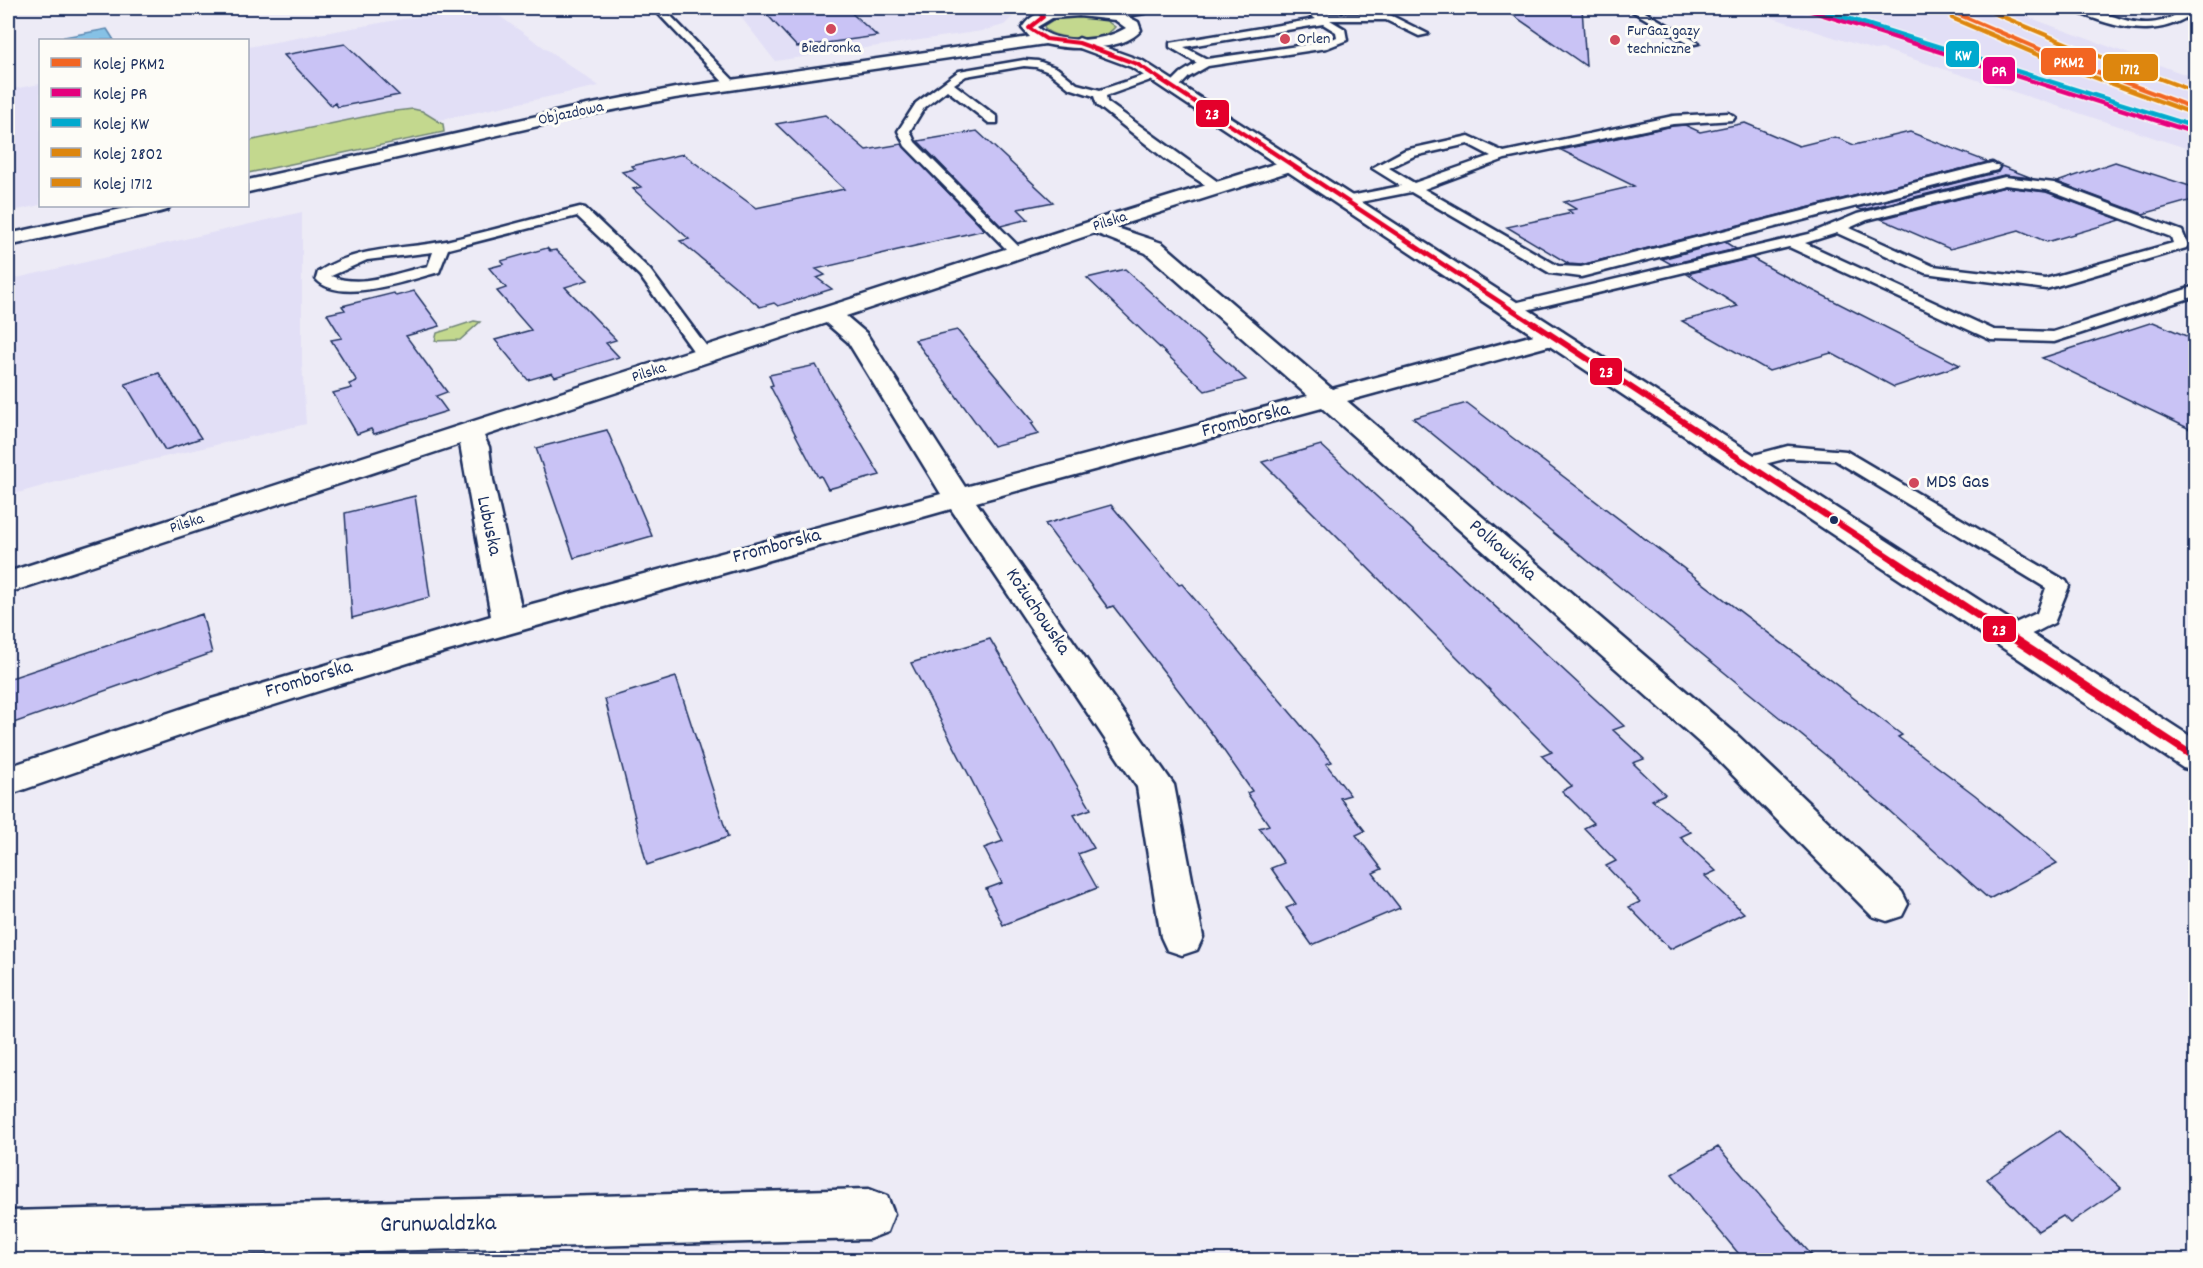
<svg xmlns="http://www.w3.org/2000/svg" width="2203" height="1268" viewBox="0 0 2203 1268" font-family="Dekko,sans-serif">
<rect width="100%" height="100%" fill="#edebf6"/>
<filter id="ink" filterUnits="userSpaceOnUse"><feTurbulence type="fractalNoise" baseFrequency=".0167" numOctaves="2"/><feDisplacementMap in="SourceGraphic" scale="12" xChannelSelector="R" yChannelSelector="G"/><feConvolveMatrix kernelMatrix="1 2 1 2 8 2 1 2 1" color-interpolation-filters="sRGB"/></filter>
<g filter="url(#ink)">
<path fill="#e2dff6" d="M488,8L599,86L248,161V47L402,19Z
M734,8H1010L1017,12L1004,25L982,31L775,61Z
M1742,8H2003L2195,78V151L1882,49L1874,50Z
M40,84V205L13,211L8,195V90Z
M302,212V362L306,424L56,482L8,496V280Z"/>
<path fill="#c3d88e" stroke="#6f8476" stroke-width="1.5" d="M1078,16L1104,19L1115,27C1102,43 1060,41 1045,29L1044,26L1053,20Z
M413,109L422,111L443,124L444,132L248,173V141L387,112Z
M474,321L480,322L460,340L435,341L437,333Z"/>
<path fill="#86c1e5" stroke="#5b87af" stroke-width="1.5" d="M107,29L114,40H66L64,37Z"/>
<path fill="#c9c3f5" stroke="#1b2f5e" stroke-width="1.5" d="M761,8H846L877,36L797,47Z
M1503,8H1582L1586,66Z
M345,44L358,56L399,95L338,107L335,103L332,106L284,55Z
M825,115L866,150L902,144L984,230L816,269L825,275L817,278L832,289L778,306L774,303L760,307L680,241L689,239L633,189L641,187L622,172L635,169L632,166L683,154L756,208L844,189L776,124Z
M1745,123L1799,146L1835,137L1854,145L1910,132L1988,162L1581,265L1569,264L1507,227L1572,213L1568,210L1576,209L1564,202L1634,186L1561,150L1673,126L1685,125L1700,132Z
M977,131L1053,202L1018,209L1028,219L1001,226L918,141Z
M2115,162L2196,188V199L2143,214L2057,182Z
M2001,166L2032,178L2004,175L1862,210L1857,208L1998,172Z
M2005,187L2046,192L2121,220L2047,242L2019,230L1950,249L1881,219Z
M1725,242L1736,249L1671,264L1662,259Z
M547,248L550,251L556,250L588,280L565,287L616,340L606,343L619,357L555,377L552,373L528,380L495,340L531,330L497,291L506,288L489,268L504,264L501,261Z
M1752,258L1777,272L1960,365L1894,387L1831,353L1769,371L1682,321L1738,306L1687,274Z
M1125,269L1135,278L1246,380L1205,391L1087,278Z
M414,291L440,326L406,336L447,392L436,396L447,411L374,434L371,429L357,434L333,393L352,388L349,384L357,381L331,340L342,338L327,314L345,310L342,306L394,293L396,296Z
M2153,322L2196,340V432L2042,358Z
M957,330L1034,422L1031,423L1039,434L993,446L915,340Z
M816,365L830,391L880,475L828,489L821,476L818,477L770,386L773,385L769,375Z
M159,373L201,438L165,450L125,384Z
M1467,403L1902,735L1898,737L1975,795L2057,863L1989,899L1834,762L1413,418Z
M607,430L652,536L574,558L536,448Z
M1321,445L1624,726L1613,730L1644,759L1633,763L1665,794L1652,800L1691,832L1680,837L1716,871L1705,876L1744,913L1670,949L1629,907L1640,902L1606,866L1616,861L1584,828L1594,823L1562,791L1572,786L1542,756L1552,752L1262,462Z
M415,496L430,597L352,618L345,513Z
M1111,505L1179,585L1182,584L1332,762L1326,764L1350,795L1340,798L1365,831L1356,835L1382,869L1373,873L1400,908L1312,945L1286,908L1296,904L1271,868L1284,863L1259,828L1269,825L1247,793L1252,791L1210,731L1113,606L1108,608L1045,524Z
M202,614L212,653L8,725V679Z
M990,639L1091,809L1074,815L1094,848L1078,854L1097,888L1003,925L986,889L1002,883L984,848L1003,841L911,663Z
M676,677L728,837L647,865L605,699Z
M2059,1131L2121,1188L2070,1223L2063,1216L2038,1231L1987,1179Z
M1718,1147L1792,1233L1816,1260H1744L1672,1174Z"/>
<g fill="none" stroke-linecap="round" stroke-linejoin="round">
<g stroke="#1b2f5e" stroke-width="5">
<path id="service" d="M653,8H663L736,83V87H728Z
M1299,8H1310L1321,14H1388L1428,34L1419,36L1386,20H1330L1345,29L1347,40L1327,48L1208,66L1189,77L1177,89L1167,87L1181,73L1197,63L1170,47V43L1316,19ZM1323,24L1336,32L1337,37L1325,42L1207,59L1184,47Z
M1627,8H1638L1699,43L1690,45Z
M2070,8C2095,5 2121,24 2148,23C2170,23 2180,8 2196,8V11C2166,34 2135,32 2101,21C2091,17 2078,14 2070,8Z
M1024,60L1038,61L1057,68L1077,84L1100,90L1151,73H1159V77L1106,96L1107,102L1225,187L1218,191L1213,190L1165,159L1097,105L1094,96L1069,88L1049,72L1036,67L1024,66L966,76L954,84L997,117V123H989L947,90L924,108L910,131L915,142L1025,253L1018,257L1013,256L905,146L898,131L916,103L959,71Z
M1729,113L1735,117L1733,120L1673,124L1505,159L1424,189L1558,266L1581,267L1992,163L1999,167L1997,170L1581,277L1550,273L1411,192L1345,205L1338,201L1345,197L1401,186L1372,168L1405,150L1469,136L1504,152L1673,116ZM1468,144L1491,156L1414,183L1389,168L1414,156Z
M2005,177L2054,183L2182,231L2188,245L2186,248L2046,289L1925,273L1837,233L1805,243L1994,330L2053,332L2196,286V296L2054,342L1991,340L1789,247L1510,314L1502,309L1510,304L1809,234L1857,214ZM2005,185L2047,190L2171,237L2173,243L2045,279L1933,266L1849,228L1867,220Z
M580,207L585,208L650,270L713,355L711,359H699L640,276L577,216L448,249L439,272C411,279 339,306 316,279L318,272C357,246 401,250 446,241C491,231 535,218 580,207ZM433,252L428,266C396,272 363,289 331,276L367,260Z
M1788,446L1846,451L2066,581L2069,586L2054,623C2038,630 2017,645 2000,640L1997,635L2000,630L2037,613L2046,588L1835,460L1788,458L1746,469L1736,463L1739,459Z"/>
</g>
<g stroke="#1b2f5e" stroke-width="5">
<path id="minor" d="M1290,159L1300,165L1297,169L1114,227L1162,243L1332,389L1545,332L1554,330L1563,332L1566,337L1563,342L1347,401L1736,734L1902,892L1908,904L1902,916L1887,921L1872,916L1710,752L1322,408L976,502L1174,785L1203,937L1197,950L1182,955L1167,950L1161,937L1137,787L951,509L427,657L223,721L8,795V767L198,703L491,616L460,444L8,593V572L1110,215ZM1095,233L1146,253L1308,396L965,487L866,333L846,316ZM826,323L848,342L941,494L521,607L493,480L489,447L484,436Z
M869,1189L887,1196L894,1214L887,1232L869,1239L8,1260V1211Z"/>
</g>
<g stroke="#1b2f5e" stroke-width="5">
<path id="tertiary" d="M1116,8H1155C1148,15 1106,20 1100,13L1102,10Z
M1079,38L1143,61L2196,740V771L2183,768L1131,67L1074,46L1071,43Z"/>
</g>
<g stroke="#1b2f5e" stroke-width="5">
<path id="primary" d="M1066,8L1119,12L1138,22L1141,30C1123,52 1070,50 1045,44L675,98L582,116L248,192V180L582,106L675,88L1030,37L1022,28C1032,12 1048,9 1066,8ZM1079,16L1115,20L1126,28C1103,42 1058,46 1037,27L1052,18Z
M135,206H170L167,210L160,212L8,246V234Z"/>
</g>
<use href="#service" fill="#fdfcf7" fill-rule="evenodd"/>
<use href="#minor" fill="#fdfcf7" fill-rule="evenodd"/>
<use href="#tertiary" fill="#fdfcf7" fill-rule="evenodd"/>
<use href="#primary" fill="#fdfcf7" fill-rule="evenodd"/>
<g stroke="#fdfcf7" stroke-width="6">
<path id="bus-1-far3" d="M1035,8L1043,17L1029,28L1046,39L1079,43L1137,64L1256,142"/>
</g>
<g stroke="#fdfcf7" stroke-width="8">
<path id="bus-1-far2" d="M1254,140L1535,325"/>
</g>
<g stroke="#fdfcf7" stroke-width="10">
<path id="bus-1-far1" d="M1533,323L1897,562"/>
</g>
<g stroke="#fdfcf7" stroke-width="13">
<path id="bus-1" d="M1895,561L2196,758"/>
</g>
<use href="#bus-1-far3" stroke="#e4002b" stroke-width="4"/>
<use href="#bus-1-far2" stroke="#e4002b" stroke-width="4.5"/>
<use href="#bus-1-far1" stroke="#e4002b" stroke-width="6"/>
<use href="#bus-1" stroke="#e4002b" stroke-width="8"/>
<g stroke="#fdfcf7" stroke-width="7">
<path id="rail-1" d="M1944,8L2062,59L2196,109"/>
</g>
<g stroke="#fdfcf7" stroke-width="7">
<path id="rail-2" d="M1802,8L2196,133"/>
</g>
<g stroke="#fdfcf7" stroke-width="7">
<path id="rail-3" d="M1815,8L2196,127"/>
</g>
<g stroke="#fdfcf7" stroke-width="7">
<path id="rail-4" d="M1952,18L2069,68L2192,113"/>
</g>
<g stroke="#fdfcf7" stroke-width="7">
<path id="rail-5" d="M1982,8L2077,48L2196,92"/>
</g>
<use href="#rail-1" stroke="#f26522" stroke-width="4.5"/>
<use href="#rail-2" stroke="#e5007d" stroke-width="4.5"/>
<use href="#rail-3" stroke="#00a9ce" stroke-width="4.5"/>
<use href="#rail-4" stroke="#dd860e" stroke-width="4.5"/>
<use href="#rail-5" stroke="#dd860e" stroke-width="4.5"/>
</g>
</g>
<g fill="#d1495b" stroke="#fdfcf7" stroke-width="2">
<circle cx="831" cy="29" r="6"/>
<circle cx="1285" cy="39" r="6"/>
<circle cx="1615" cy="40" r="6"/>
<circle cx="1914" cy="483" r="6"/>
</g>
<circle fill="#1b2f5e" stroke="#fdfcf7" stroke-width="2" cx="1834" cy="520" r="5"/>
<g text-anchor="middle" dominant-baseline="central" stroke-width="6" stroke-linejoin="round" paint-order="stroke">
<g font-size="16" fill="#1b2f5e" stroke="#fdfcf7" text-anchor="start">
<text x="1627" y="31">FurGaz gazy<tspan x="1627" dy="18">techniczne</tspan></text>
<text x="1297" y="39">Orlen</text>
<text x="831" y="48" text-anchor="middle">Biedronka</text>
</g>
<g font-size="16" fill="#1b2f5e" stroke="#fdfcf7">
<text transform="translate(571 114) rotate(-12)">Objazdowa</text>
<text transform="translate(1110 222) rotate(-18)">Pilska</text>
<text transform="translate(649 373) rotate(-18)">Pilska</text>
<text transform="translate(187 524) rotate(-18)">Pilska</text>
</g>
<g font-size="20" fill="#1b2f5e" stroke="#fdfcf7">
<text transform="translate(1246 421) rotate(-15)">Fromborska</text>
<text transform="translate(488 526) rotate(78)">Lubuska</text>
<text transform="translate(777 547) rotate(-15)">Fromborska</text>
<text transform="translate(1502 551) rotate(41)">Polkowicka</text>
<text transform="translate(1037 612) rotate(56)">Kożuchowska</text>
<text transform="translate(309 680) rotate(-17)">Fromborska</text>
</g>
<g font-size="20" fill="#1b2f5e" stroke="#fdfcf7" text-anchor="start">
<text x="1926" y="483">MDS Gas</text>
</g>
<g font-size="24" fill="#1b2f5e" stroke="#fdfcf7">
<text transform="translate(438 1225) rotate(-1)">Grunwaldzka</text>
</g>
</g>
<g stroke="#fdfcf7" stroke-width="2">
<rect x="1945" y="40" width="35" height="28" rx="6" fill="#00a9ce"/>
<rect x="2040" y="47" width="57" height="29" rx="6" fill="#f26522"/>
<rect x="2102" y="53" width="57" height="29" rx="6" fill="#dd860e"/>
<rect x="1982" y="56" width="34" height="29" rx="6" fill="#e5007d"/>
<rect x="1195" y="99" width="35" height="29" rx="6" fill="#e4002b"/>
<rect x="1589" y="357" width="34" height="29" rx="6" fill="#e4002b"/>
<rect x="1982" y="615" width="35" height="28" rx="6" fill="#e4002b"/>
</g>
<g font-size="16" text-anchor="middle" font-weight="bold" fill="#fff">
<text x="1963" y="60">KW</text>
<text x="2069" y="67">PKM2</text>
<text x="2130" y="74">1712</text>
<text x="1999" y="76">PR</text>
<text x="1212" y="119">23</text>
<text x="1606" y="377">23</text>
<text x="1999" y="635">23</text>
</g>
<rect width="2203" height="1268" fill="none" stroke="#fdfcf7" stroke-width="30"/>
<rect x="15" y="15" width="2173" height="1238" fill="none" stroke="#1b2f5e" stroke-width="2" filter="url(#ink)"/>
<rect x="39" y="39" width="210" height="168" fill="#fdfcf7" stroke="#a3aaba" stroke-width="1.5"/>
<rect x="51" y="58" width="30" height="9" fill="#f26522" stroke="#a3aaba" stroke-width="1.5"/>
<text x="93" y="69" font-size="18" fill="#1b2f5e">Kolej PKM2</text>
<rect x="51" y="88" width="30" height="9" fill="#e5007d" stroke="#a3aaba" stroke-width="1.5"/>
<text x="93" y="99" font-size="18" fill="#1b2f5e">Kolej PR</text>
<rect x="51" y="118" width="30" height="9" fill="#00a9ce" stroke="#a3aaba" stroke-width="1.5"/>
<text x="93" y="129" font-size="18" fill="#1b2f5e">Kolej KW</text>
<rect x="51" y="148" width="30" height="9" fill="#dd860e" stroke="#a3aaba" stroke-width="1.5"/>
<text x="93" y="159" font-size="18" fill="#1b2f5e">Kolej 2802</text>
<rect x="51" y="178" width="30" height="9" fill="#dd860e" stroke="#a3aaba" stroke-width="1.5"/>
<text x="93" y="189" font-size="18" fill="#1b2f5e">Kolej 1712</text>
</svg>
